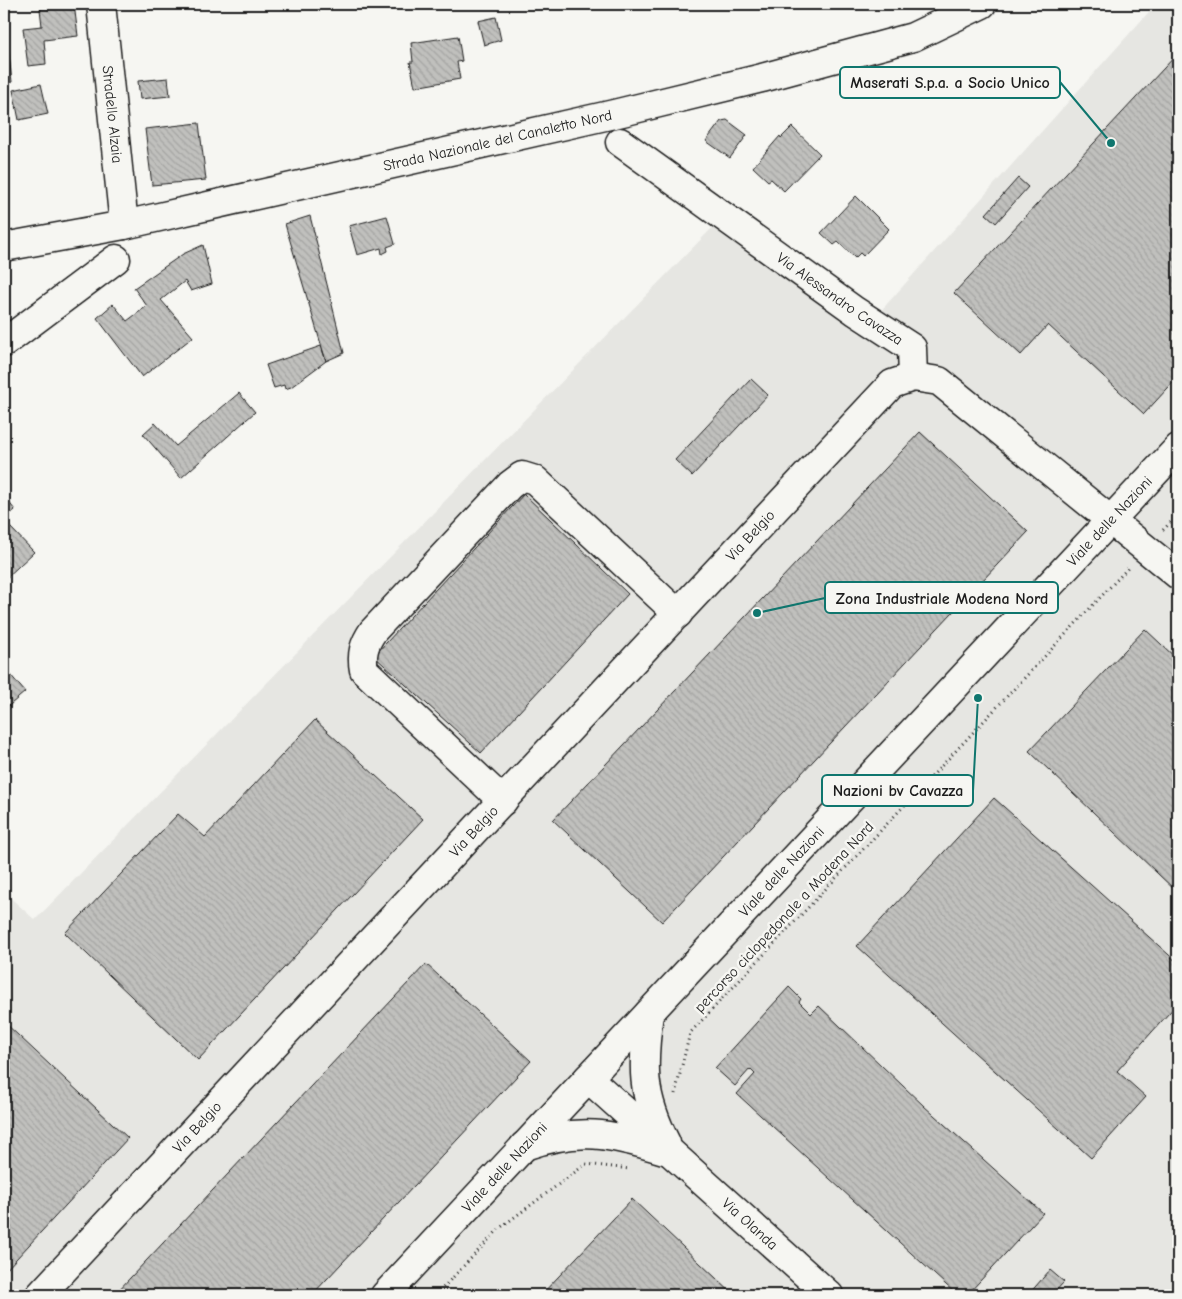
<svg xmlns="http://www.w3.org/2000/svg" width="1182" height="1299" viewBox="0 0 1182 1299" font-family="'Comic Neue',sans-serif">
<defs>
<pattern id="building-back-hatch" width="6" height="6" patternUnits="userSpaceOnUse" patternTransform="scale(1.25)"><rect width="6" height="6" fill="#c0c0bd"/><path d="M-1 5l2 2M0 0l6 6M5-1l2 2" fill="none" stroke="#a4a4a2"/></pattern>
</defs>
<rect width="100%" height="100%" fill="#f6f6f2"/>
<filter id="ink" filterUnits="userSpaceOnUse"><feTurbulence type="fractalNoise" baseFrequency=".02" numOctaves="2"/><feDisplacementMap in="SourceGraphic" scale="10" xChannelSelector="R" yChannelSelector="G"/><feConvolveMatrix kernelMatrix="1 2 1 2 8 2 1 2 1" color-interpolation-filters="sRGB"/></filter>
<g filter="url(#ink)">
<path fill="#e6e6e2" d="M1156,4H1178V1295H4V892L35,920L714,226L860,334Z"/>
<path fill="url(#building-back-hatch)" stroke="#1c1c1c" d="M74,4L78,36L44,40L46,64L28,66L23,28L42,26L40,9Z
M496,17L501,40L484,45L478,21Z
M458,36L462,61L457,62L460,79L415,87L410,62H413L411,43Z
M8,45L12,82L4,83V50Z
M1178,53V377L1144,414L1048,325L1021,355L954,293Z
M168,78L170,96L140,99L138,81Z
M41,84L48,114L19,120L13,90Z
M727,120L747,135L730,158L706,141L721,121Z
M199,123L206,180L152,185L145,129Z
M792,127L820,154L784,191L771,179L768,181L753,167L780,136L781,138Z
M1018,178L1028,187L996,223L986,214Z
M856,196L889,229L863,256L860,253L855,258L838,242L834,245L821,233Z
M310,216L344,353L326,361L285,224Z
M387,216L395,244L387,247L388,251L382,254L381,248L357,255L349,226Z
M203,245L212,284L191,291L185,281L161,300L193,337L142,377L97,318L113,304L127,321L147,306L134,288L183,254Z
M321,346L326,361L291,387L285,389L284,385L274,388L266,365Z
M751,379L768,395L692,476L675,460Z
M239,393L255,412L181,478L143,434L155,423L176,446Z
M920,432L1028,532L662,922L553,820Z
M524,494L628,594L481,753L374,656Z
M4,496L15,510L4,519Z
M10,527L34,552L4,580V532Z
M1145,629L1178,660V893L1029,751Z
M4,667L25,692L4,710Z
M315,720L423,819L198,1060L65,933L178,814L205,837Z
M994,798L1178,963V1003L1117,1071L1146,1097L1091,1158L857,946Z
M426,964L531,1061L312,1295H114Z
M789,987L801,999L799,1002L811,1014L819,1006L924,1106L1043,1213L967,1295H957L737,1094L755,1074L750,1069L735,1086L715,1068Z
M4,1022L128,1138L4,1272Z
M632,1199L734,1295H541Z
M1050,1270L1064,1282L1052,1295H1028Z"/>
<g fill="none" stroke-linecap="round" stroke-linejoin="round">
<g stroke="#1c1c1c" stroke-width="31">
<g id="minor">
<path id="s1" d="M101,4L124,225"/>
<path id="s2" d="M620,142L855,311L912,348L913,377"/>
<path d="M4,343L116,259"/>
<path d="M503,801L364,670C361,654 364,644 373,631L510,485L522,476L535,480L678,614"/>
<path d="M649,1013C642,1066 641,1095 666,1143"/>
<path id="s3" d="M588,1078L829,1295"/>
<path d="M524,1146C579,1127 610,1133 664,1150"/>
<path id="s4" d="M40,1295L892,384L913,377L939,381L1178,575"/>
<path id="s5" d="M385,1295L1178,448"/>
</g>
</g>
<g stroke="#1c1c1c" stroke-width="31">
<g id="major">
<path id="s6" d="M4,247L124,225L614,114L762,78L913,37L982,4"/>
</g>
</g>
<path stroke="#1c1c1c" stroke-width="3" stroke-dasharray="1 4" stroke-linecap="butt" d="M1163,530L1178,515
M675,1094L690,1033L1128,568
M436,1295L500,1228L586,1164L630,1169"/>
<use href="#minor" stroke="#f6f6f2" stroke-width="28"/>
<use href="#major" stroke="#f6f6f2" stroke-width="28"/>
</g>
</g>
<g text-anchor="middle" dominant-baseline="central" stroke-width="5" stroke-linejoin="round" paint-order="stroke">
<g font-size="15" fill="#1c1c1c" stroke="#f6f6f2">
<text stroke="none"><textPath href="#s1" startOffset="111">Stradello Alzaia</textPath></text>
<text stroke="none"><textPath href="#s6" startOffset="505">Strada Nazionale del Canaletto Nord</textPath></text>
<text stroke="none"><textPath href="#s2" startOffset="270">Via Alessandro Cavazza</textPath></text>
<text stroke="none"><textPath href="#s5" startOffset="1060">Viale delle Nazioni</textPath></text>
<text stroke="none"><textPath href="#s4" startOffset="1040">Via Belgio</textPath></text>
<text stroke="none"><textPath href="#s4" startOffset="635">Via Belgio</textPath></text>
<text stroke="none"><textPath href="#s5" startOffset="580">Viale delle Nazioni</textPath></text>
<text transform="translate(784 917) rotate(-47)">percorso ciclopedonale a Modena Nord</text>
<text stroke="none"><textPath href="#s4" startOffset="230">Via Belgio</textPath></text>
<text stroke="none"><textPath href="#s5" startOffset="175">Viale delle Nazioni</textPath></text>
<text stroke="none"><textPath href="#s3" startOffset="218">Via Olanda</textPath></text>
</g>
</g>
<path fill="none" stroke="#0f766e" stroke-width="2" d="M1111 143L1060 82M757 613L825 598M978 698L973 791"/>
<g fill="#0f766e" stroke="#f6f6f2" stroke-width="2">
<circle cx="1111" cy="143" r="5"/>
<circle cx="757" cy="613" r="5"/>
<circle cx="978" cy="698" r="5"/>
</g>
<g fill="#f6f6f2" stroke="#0f766e" stroke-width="2">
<rect x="840" y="67" width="220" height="31" rx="5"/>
<rect x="825" y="582" width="233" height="31" rx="5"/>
<rect x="822" y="775" width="151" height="31" rx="5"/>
</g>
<g font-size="16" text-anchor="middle" font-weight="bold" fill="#1c1c1c">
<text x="950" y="88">Maserati S.p.a. a Socio Unico</text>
<text x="942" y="604">Zona Industriale Modena Nord</text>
<text x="898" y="796">Nazioni bv Cavazza</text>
</g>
<rect width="1182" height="1299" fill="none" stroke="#f6f6f2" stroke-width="20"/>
<rect x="10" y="10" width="1162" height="1279" fill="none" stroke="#1c1c1c" stroke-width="2" filter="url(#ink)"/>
</svg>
